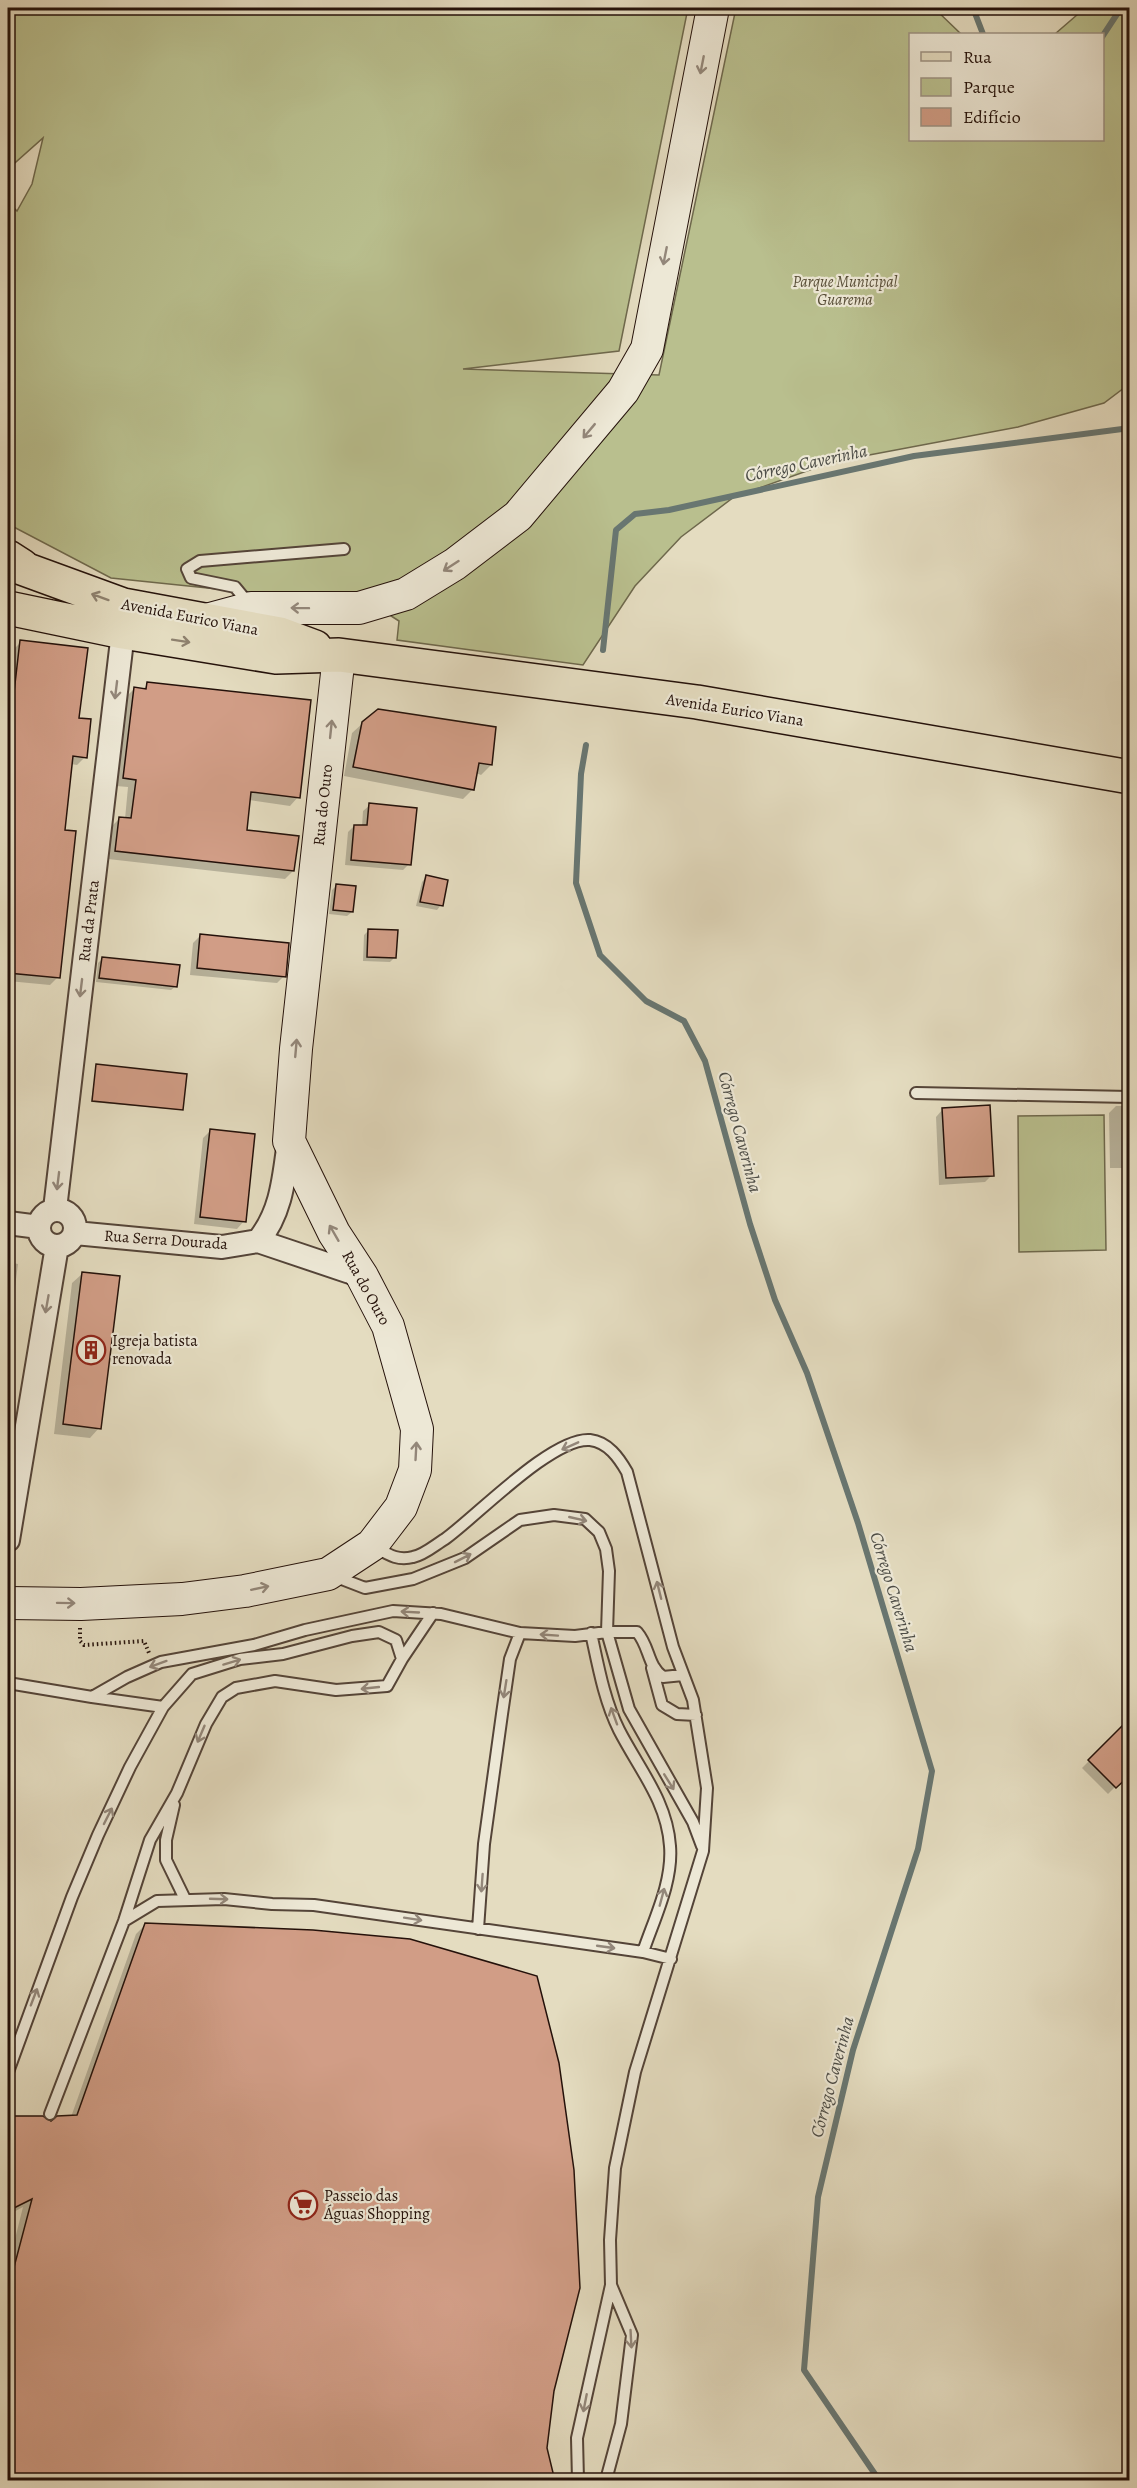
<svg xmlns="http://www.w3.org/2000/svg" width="1137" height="2488" viewBox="0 0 1137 2488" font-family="Alegreya,serif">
<rect width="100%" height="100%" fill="#e4dcc0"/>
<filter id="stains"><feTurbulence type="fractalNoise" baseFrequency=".00333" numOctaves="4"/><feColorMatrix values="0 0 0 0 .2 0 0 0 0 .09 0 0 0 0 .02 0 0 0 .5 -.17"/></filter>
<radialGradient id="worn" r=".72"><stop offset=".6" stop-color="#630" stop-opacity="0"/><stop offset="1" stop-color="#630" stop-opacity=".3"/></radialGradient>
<path fill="#b9bf8e" stroke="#6e684c" stroke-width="1.5" d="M8,8H688L619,351L463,369L659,375L736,8H934L961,34H910V140H1102V34H1055L1085,8H1129V388H1124L1104,403L1018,427L832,462L734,497L681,537L635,586L583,665L397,640L399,621L374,605L111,578L8,524V202L17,211L32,184L43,138L8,169Z
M1104,1115L1106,1250L1019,1252L1018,1116Z"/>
<path fill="#0003" d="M21,642L78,719L85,757L77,765L71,764L63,831L58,977L50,985L8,981V695L13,650Z
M148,684L298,797L290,806L249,800L245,832L293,871L285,879L108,859L111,827L120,818L125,819L128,787L116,786L126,697L134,689L142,690Z
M363,723L491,765L481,775L476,773L473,789L463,799L344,776L352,733Z
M370,805L409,864L403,870L345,865L348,832L354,826L362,827L363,811Z
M426,877L441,905L437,910L416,906L422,882Z
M336,886L352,912L347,916L329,914L332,890Z
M369,930L395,957L390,962L363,961L364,935Z
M201,935L284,976L277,983L190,975L193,943Z
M103,958L176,986L171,990L96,982L98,963Z
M96,1066L181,1110L91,1102Z
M1116,1106H1130V1168H1110L1109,1113Z
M943,1109L992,1175L985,1182L939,1185L936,1117Z
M210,1131L244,1221L237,1229L194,1224L203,1138Z
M8,1262L18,1264L8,1340Z
M82,1274L99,1428L90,1438L54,1434L72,1283Z
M1127,1723L1130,1772L1108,1794L1082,1768Z
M146,1924L552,2390L546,2448L552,2474L557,2480H8V2267L23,2207L8,2215V2123L12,2118L51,2123L71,2117L136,1934Z"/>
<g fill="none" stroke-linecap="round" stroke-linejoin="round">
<path stroke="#687671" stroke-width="6" d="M973,8L983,34
M1102,37L1121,8
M603,650L616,530L635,514L669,510L914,456L1130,428
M586,745L581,774L576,883L600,955L646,1001L684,1021L705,1061L750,1224L775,1300L807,1373L858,1523L932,1771L918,1849L853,2050L818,2197L804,2370L879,2480"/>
</g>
<path fill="#d19d86" stroke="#24110a" stroke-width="1.5" d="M20,640L88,648L79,718L91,719L87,758L73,756L65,830L76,831L60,978L8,973V709L12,710Z
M147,682L311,700L300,798L251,792L247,830L299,836L294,871L115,851L119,817L131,818L136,780L123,778L134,687L146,689Z
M378,709L496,727L492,765L479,763L474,790L353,767L362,722Z
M369,803L417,808L411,865L351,860L354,825H367Z
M426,875L448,880L443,906L420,902Z
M336,884L356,886L353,912L333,910Z
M368,929L398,930L396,958L367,957Z
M200,934L289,943L286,977L197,968Z
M102,957L180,965L177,987L99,978Z
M96,1064L187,1074L183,1110L92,1101Z
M990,1105L994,1176L946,1178L942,1108Z
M210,1129L255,1134L246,1222L200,1217Z
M82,1272L120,1276L101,1429L63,1424Z
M1130,1718V1775L1116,1788L1088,1760Z
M145,1923L313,1930L410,1939L537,1976L559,2063L574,2170L580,2288L554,2391L547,2448L555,2481H8V2290L32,2199L8,2211V2128L12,2116H43L51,2121L57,2116L77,2115Z"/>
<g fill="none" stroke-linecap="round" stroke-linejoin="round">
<g stroke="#544438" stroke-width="14">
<path id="lane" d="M249,604L235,587L191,578L187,569L200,561L344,549
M916,1093L1130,1097
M375,1547C389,1555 398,1561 413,1557C424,1555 435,1545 445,1539C477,1516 552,1437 590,1440C608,1442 619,1458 627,1472L673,1647L693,1700L707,1788L703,1851L635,2072L615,2168L610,2240L611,2285L577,2438L578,2480
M334,1576L365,1588L413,1579L465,1558L520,1520L554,1515L585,1519L599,1532L606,1549L609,1571L607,1632L629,1709L693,1822L702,1846
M591,1633C598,1665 604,1700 619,1730C639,1769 667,1801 670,1846C673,1882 654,1919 643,1952
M402,1659L433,1613
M652,1668L662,1705L677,1714L696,1715
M8,1683L92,1697L127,1677L161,1662L254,1645L305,1630L393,1611L441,1614L520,1633L575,1636L607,1632H637C650,1647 647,1665 663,1677L683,1675
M92,1697L163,1707
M174,1805L166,1840V1860L185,1899
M124,1921L157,1901L224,1899L272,1904L314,1905L643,1952L671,1959
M478,1929L484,1844L502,1714L510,1659L520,1633
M8,2072L72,1897L98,1835L130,1767L163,1707L192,1674L240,1659L283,1654L352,1636L379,1632L396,1640L402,1659L387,1686L336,1690L275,1681L236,1688L222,1697L206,1724L177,1793L150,1840L124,1921L50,2114
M606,2480L621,2424L632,2335L611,2285"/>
</g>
<g stroke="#544438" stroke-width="26">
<path id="street" d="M55,1209L123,632
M39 1228a18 18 0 1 1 36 0a18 18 0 1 1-36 0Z
M8,1223L39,1227
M75,1233L222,1247L258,1241C282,1212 284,1177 289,1141
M258,1241L362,1276
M8,1540L57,1246"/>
</g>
<g stroke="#24110a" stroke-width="34">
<path id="secondary" d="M203,621L251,608H359L406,594L455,564L518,516L623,391L647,349L713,8
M8,1603L81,1604L182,1599L245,1591L328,1574L372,1545L401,1507L415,1470L417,1429L388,1326L362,1276L334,1233L289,1141L296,1049L339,655"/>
</g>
<g stroke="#24110a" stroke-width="36">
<path id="primary" d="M8,563L123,605L280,634L315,647
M8,608L123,632L276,657L339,655L697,702L1130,777"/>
</g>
<g stroke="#24110a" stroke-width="36">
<path id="highway" d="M8,557L22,566"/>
</g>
<path stroke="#24110a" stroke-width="4" stroke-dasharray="1.5 3" stroke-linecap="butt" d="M80,1628V1641L84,1645L144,1641L149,1653"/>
<use href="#lane" stroke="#ede8d6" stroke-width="10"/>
<use href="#street" stroke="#ede8d6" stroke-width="22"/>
<use href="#secondary" stroke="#ede8d6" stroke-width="32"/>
<use href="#primary" stroke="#e4dcc0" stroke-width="33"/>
<use href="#highway" stroke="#e4dcc0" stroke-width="33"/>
</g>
<defs><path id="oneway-shaft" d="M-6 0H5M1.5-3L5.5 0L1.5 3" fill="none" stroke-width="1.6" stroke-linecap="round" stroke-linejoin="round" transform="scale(1.5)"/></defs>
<g stroke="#93877a">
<use href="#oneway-shaft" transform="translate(702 65) rotate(101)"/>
<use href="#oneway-shaft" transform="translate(665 256) rotate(101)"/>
<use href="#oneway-shaft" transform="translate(589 431) rotate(130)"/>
<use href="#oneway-shaft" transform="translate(451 566) rotate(147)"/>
<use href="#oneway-shaft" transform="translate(300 608) rotate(-179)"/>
<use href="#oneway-shaft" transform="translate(116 690) rotate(97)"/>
<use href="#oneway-shaft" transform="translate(331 729) rotate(-84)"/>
<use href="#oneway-shaft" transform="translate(81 988) rotate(97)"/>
<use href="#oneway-shaft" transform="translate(296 1048) rotate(-85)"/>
<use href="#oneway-shaft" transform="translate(58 1181) rotate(97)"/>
<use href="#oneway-shaft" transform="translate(334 1233) rotate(-120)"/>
<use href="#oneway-shaft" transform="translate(47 1304) rotate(100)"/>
<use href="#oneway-shaft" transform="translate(570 1446) rotate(156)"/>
<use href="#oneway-shaft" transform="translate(416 1451) rotate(-87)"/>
<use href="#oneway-shaft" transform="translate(578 1519) rotate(13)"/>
<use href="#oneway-shaft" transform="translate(463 1558) rotate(-27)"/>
<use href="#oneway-shaft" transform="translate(260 1588) rotate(-12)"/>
<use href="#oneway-shaft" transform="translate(659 1590) rotate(-104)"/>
<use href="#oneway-shaft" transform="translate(66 1603) rotate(1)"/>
<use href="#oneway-shaft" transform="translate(410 1612) rotate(-177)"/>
<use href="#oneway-shaft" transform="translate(549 1635) rotate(-176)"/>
<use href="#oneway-shaft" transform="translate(232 1662) rotate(-17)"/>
<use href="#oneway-shaft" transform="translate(158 1664) rotate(160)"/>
<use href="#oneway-shaft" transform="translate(370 1688) rotate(174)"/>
<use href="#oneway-shaft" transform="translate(505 1689) rotate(99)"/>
<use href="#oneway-shaft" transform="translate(614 1716) rotate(-110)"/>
<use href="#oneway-shaft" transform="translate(201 1734) rotate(113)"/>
<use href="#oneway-shaft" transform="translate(669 1782) rotate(58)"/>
<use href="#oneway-shaft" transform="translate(108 1816) rotate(-63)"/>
<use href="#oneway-shaft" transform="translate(482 1883) rotate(94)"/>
<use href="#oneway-shaft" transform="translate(662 1897) rotate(-75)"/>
<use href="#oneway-shaft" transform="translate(219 1899) rotate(2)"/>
<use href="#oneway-shaft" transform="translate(413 1919) rotate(9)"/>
<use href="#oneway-shaft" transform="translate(606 1947) rotate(8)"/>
<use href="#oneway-shaft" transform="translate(34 1997) rotate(-69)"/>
<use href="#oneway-shaft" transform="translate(631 2339) rotate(87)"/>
<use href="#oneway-shaft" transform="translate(585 2403) rotate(101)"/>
</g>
<g stroke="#8e816e">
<use href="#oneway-shaft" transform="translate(100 597) rotate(-160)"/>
<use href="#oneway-shaft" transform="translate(181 641) rotate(9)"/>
</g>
<defs>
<g id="building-ring" transform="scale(1.5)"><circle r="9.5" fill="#ede8d6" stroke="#8f2418" stroke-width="1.5"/><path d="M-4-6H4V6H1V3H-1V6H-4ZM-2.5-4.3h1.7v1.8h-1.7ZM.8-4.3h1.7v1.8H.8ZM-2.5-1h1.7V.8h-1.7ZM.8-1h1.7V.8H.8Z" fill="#8f2418"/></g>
<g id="supermarket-ring" transform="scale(1.5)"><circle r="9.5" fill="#ede8d6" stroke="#8f2418" stroke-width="1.5"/><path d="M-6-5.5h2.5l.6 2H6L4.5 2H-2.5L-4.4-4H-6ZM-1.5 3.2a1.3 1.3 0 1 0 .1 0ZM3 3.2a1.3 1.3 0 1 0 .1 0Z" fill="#8f2418"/></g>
</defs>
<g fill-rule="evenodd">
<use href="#building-ring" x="91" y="1350"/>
<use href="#supermarket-ring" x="303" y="2205"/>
</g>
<g text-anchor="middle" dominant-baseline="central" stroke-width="4.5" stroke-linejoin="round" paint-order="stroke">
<g font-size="16" font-style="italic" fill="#584e38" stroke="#ede8d6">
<text x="845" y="282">Parque Municipal<tspan x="845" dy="18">Guarema</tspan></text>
</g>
<g font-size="16" fill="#24110a" stroke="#ede8d6">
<text transform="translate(190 617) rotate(11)">Avenida Eurico Viana</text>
<text transform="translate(735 710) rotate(9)">Avenida Eurico Viana</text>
<text transform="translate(323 805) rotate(-84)">Rua do Ouro</text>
<text transform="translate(89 921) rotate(-83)">Rua da Prata</text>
<text transform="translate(166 1240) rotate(4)">Rua Serra Dourada</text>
<text transform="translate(366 1288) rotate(61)">Rua do Ouro</text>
</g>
<g font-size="16" fill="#24110a" stroke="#ede8d6" text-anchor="start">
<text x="112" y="1341">Igreja batista<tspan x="112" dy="18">renovada</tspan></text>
<text x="324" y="2196">Passeio das<tspan x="324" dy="18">Águas Shopping</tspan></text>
</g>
<g font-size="18" font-style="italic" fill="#4c4c46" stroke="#ede8d6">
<text transform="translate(806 463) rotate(-12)">Córrego Caverinha</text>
<text transform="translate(740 1132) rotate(75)">Córrego Caverinha</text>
<text transform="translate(894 1592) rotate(73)">Córrego Caverinha</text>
<text transform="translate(832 2077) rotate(-75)">Córrego Caverinha</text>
</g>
</g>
<rect width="1137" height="2488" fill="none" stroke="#e4dcc0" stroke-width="30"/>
<rect x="9" y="9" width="1119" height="2470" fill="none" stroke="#24110a" stroke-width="3"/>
<rect x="15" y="15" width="1107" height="2458" fill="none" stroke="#24110a" stroke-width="1.5"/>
<rect x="909" y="33" width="195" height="108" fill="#ede8d6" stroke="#9d9284" stroke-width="1.5"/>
<rect x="921" y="52" width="30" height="9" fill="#e4dcc0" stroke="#9d9284" stroke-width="1.5"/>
<text x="963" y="63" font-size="18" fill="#24110a">Rua</text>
<rect x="921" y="78" width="30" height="18" fill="#b9bf8e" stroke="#9d9284" stroke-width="1.5"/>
<text x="963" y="93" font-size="18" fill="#24110a">Parque</text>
<rect x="921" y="108" width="30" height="18" fill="#d19d86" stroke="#9d9284" stroke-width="1.5"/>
<text x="963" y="123" font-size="18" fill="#24110a">Edifício</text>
<rect width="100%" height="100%" filter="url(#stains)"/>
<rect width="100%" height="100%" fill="url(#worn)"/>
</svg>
